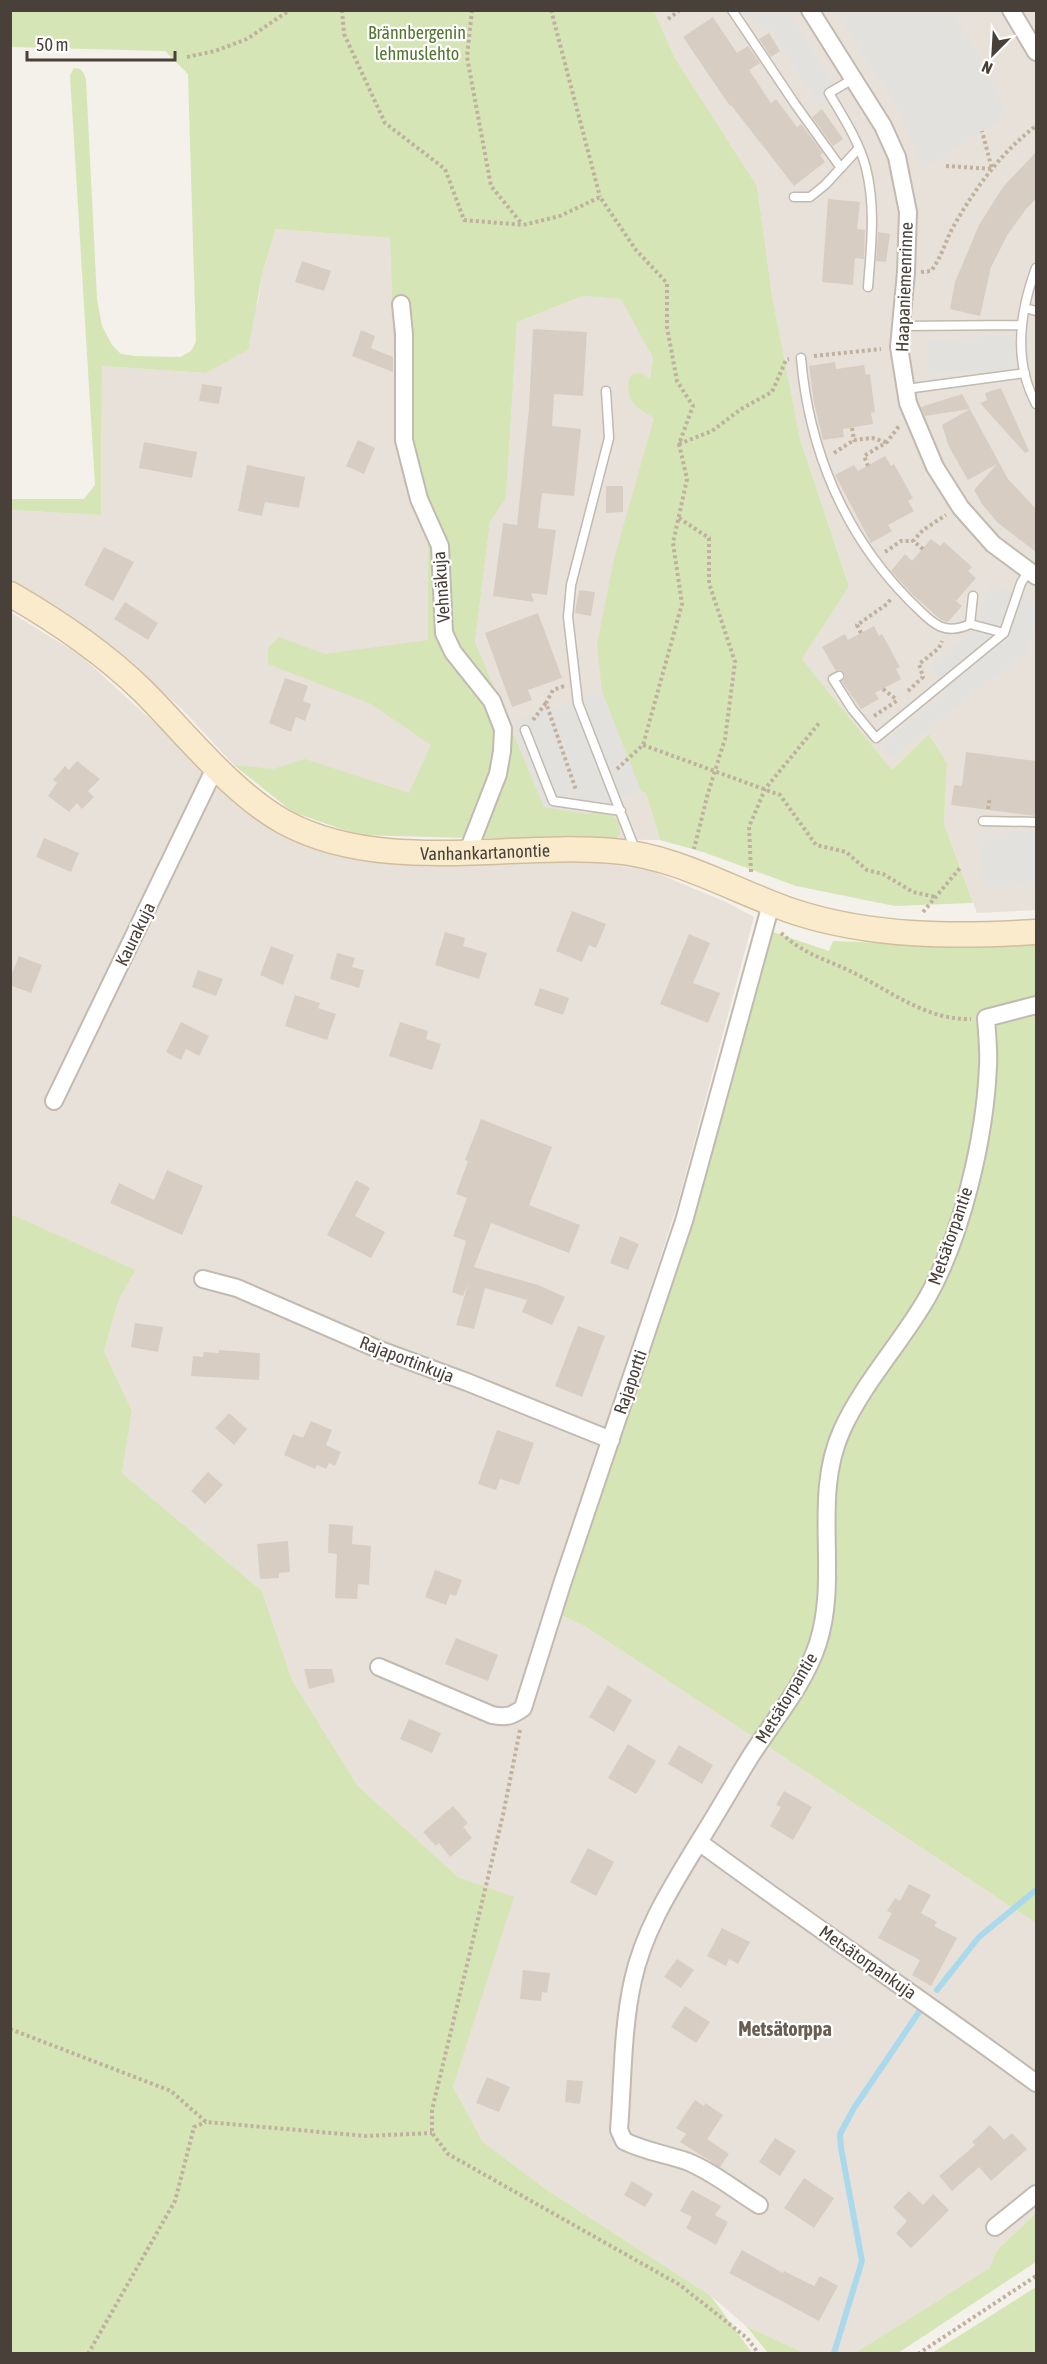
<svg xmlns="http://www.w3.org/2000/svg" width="1047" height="2364" viewBox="0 0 1047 2364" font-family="'Asap Condensed',sans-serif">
<rect width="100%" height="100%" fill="#f4f0ea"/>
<path fill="#e8e1d9" d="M654,11H1036V910L977,913L944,823L947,763L929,734L892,770L802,659L849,585L800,439L772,295L757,186L675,58Z
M276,229L390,238L397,455L428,533V640L460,838L359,835L293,812L234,765L180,707L93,633L11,584V510L101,515L102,366L205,373L258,303L263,271Z
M583,296L622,299L653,358L650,379L658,389L646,793L660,840L543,839L475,642L490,522L506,498L517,322Z
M10,612L80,655L240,801L311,841L543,855L649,870L726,902L754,917L679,1199L548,1609L586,1627L1036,1923V2213L997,2250L991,2268L855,2353H804L746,2326L711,2296L547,2190L483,2142L453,2087L513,1897L458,1877L357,1785L292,1680L262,1591L122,1473L132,1411L104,1351L119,1299L136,1270L11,1214Z"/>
<path fill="#d5e5b6" d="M10,11H654L675,58L757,186L772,295L800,439L849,586L802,659L892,770L929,734L947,763L944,823L973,903L895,906L796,886L703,852L660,840L646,793L641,791L602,692L597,644L614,559L654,418L638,408L630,399L628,388L629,378L633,374L641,373L650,379L653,358L621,299L583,296L517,322L506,498L490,522L475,642L544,807L588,814C605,807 624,816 619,836L610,841L359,835L293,812L234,765L273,769L305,759L409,793L431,745L371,704L268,664V648L279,637L325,654L428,640V533L397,455L390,238L276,229L263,271L248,350L205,373L102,366L101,515L11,510V499H84L95,485L70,75L74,68C82,68 84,72 86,80L97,299L102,326L112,345L121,354L135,356L180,357L191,351L196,342L188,74L165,51L11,47Z
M773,932L829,951L833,941L990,947L1036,941V1923L586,1627L559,1614L693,1219Z
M11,1214L136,1270L119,1299L104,1351L132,1411L122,1473L262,1591L292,1680L357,1785L458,1877L514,1897L453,2087L483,2142L547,2190L711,2296L752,2353H11Z
M1036,2213V2262L898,2353H855L990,2268L997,2250Z
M1036,2287V2353H932Z
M746,2326L804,2353H768Z"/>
<path fill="#e3e1de" d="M746,11H788L839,91L817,104L769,27L760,33Z
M835,11H952L979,55L1009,115L922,169L898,110Z
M1014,335L1016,371L928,375L926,339Z
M990,583L1036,602V627L1026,653L892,758L881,744L948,691L928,665L970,632Z
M602,692L641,791L588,814L544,807L510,722Z
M1036,831V886L984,887L975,834Z"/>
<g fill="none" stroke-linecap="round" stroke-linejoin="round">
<path stroke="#abd9ec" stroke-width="6" d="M937,1990L979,1937L1036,1890
M834,2353L862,2261L841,2148L840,2134L854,2108L919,2012"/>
</g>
<path fill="#d8cdc3" d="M713,17L737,53L748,46L760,63L749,70L771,103L776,99L797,127L801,124L823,153L820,155L825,162L794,186L731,105L730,106L683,37Z
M769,33L780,51L771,57L759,39Z
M822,109L843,139L833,146L812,117Z
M1036,152V199L1026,209L1008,234L991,267L980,316L950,309L955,282L979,225L1003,187Z
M828,199L860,202L857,229L865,230L864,259L855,258L853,285L822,282Z
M878,232L890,234L886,262L876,261Z
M302,261L331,271L324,291L295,282Z
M533,329L587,332L583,396L554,394L552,426L581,429L574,496L542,493L538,528L556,530L547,595L531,593L534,602L493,596L503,523L517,525L529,409Z
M361,330L375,336L371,348L393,357V372L352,356Z
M835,362L836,369L864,365L866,375L870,374L875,412L871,413L873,424L843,429L844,437L823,440L814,403L809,366Z
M202,384L222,387L219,404L199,401Z
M1001,388L1029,451L1025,453L980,403L987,400L985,393Z
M962,394L970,409L925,416L921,407Z
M970,409L1008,479L1036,509V552L998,523L982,504L974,490L997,464L968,480L949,447L942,425Z
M358,440L375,448L364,474L346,466Z
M144,442L197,452L192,478L139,468Z
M885,456L891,466L894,464L913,498L908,501L914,511L888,525L892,531L871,543L835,475L854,465L858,471Z
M247,465L305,477L299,508L265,502L262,516L238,511Z
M606,486H623V512L606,513Z
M931,539L940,546L944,542L972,567L968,571L976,578L956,601L962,606L948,622L941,620L912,594L891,571L905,554L912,561Z
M104,547L134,562L113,601L84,585Z
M579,590L595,592L591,616L575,613Z
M125,602L158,623L148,640L114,619Z
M538,613L562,678L528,690L532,700L512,707L485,633Z
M874,626L879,636L882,634L900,667L896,669L901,679L875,693L879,699L861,709L842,682L845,677L844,673L840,670L836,671L822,647L845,634L848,640Z
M285,678L308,686L303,701L311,704L305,721L296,717L291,732L269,723Z
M966,752L1036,761V816L951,805L954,785L962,786Z
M77,761L100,779L88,791L94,797L82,809L77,803L69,812L48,796L57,783L53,780L65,766L69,770Z
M44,838L79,853L71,872L36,857Z
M572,911L606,924L596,948L589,945L582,962L556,951Z
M445,932L465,938L463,946L487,953L479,979L435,965Z
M689,934L710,943L693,983L720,993L708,1023L660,1004Z
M271,946L294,955L283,985L260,975Z
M337,953L355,958L352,967L364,970L359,988L330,979Z
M19,956L42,965L31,993L10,985V978Z
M198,970L223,979L216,996L192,987Z
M540,988L569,998L563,1015L534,1005Z
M295,995L320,1003L318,1008L336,1014L327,1040L285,1026Z
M181,1022L209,1036L199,1056L186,1049L181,1060L166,1052Z
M400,1022L428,1031L426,1039L441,1044L432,1070L389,1056Z
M481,1119L552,1147L529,1205L580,1225L569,1253L491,1223L474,1267L538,1285L565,1297L552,1325L522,1312L527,1300L485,1288L474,1329L456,1325L468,1284L463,1296L452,1292L466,1241L453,1236L467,1198L456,1194L468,1161L465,1160Z
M167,1170L203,1186L182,1235L110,1203L119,1183L154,1200Z
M356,1180L370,1188L355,1216L385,1232L371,1258L327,1235Z
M620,1236L639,1244L628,1270L610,1263Z
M135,1323L163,1327L158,1352L131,1347Z
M578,1326L605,1336L582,1397L555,1386Z
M219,1350L260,1353L259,1380L191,1376L193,1356L203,1357L204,1352L219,1353Z
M229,1413L247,1429L234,1445L215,1428Z
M311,1421L332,1430L326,1445L341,1452L335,1466L329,1463L326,1469L317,1465L315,1469L284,1455L293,1434L303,1438Z
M497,1430L534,1443L519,1485L500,1479L496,1490L478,1484Z
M208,1472L223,1485L205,1504L191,1491Z
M329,1524L353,1526L352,1544L371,1546L369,1585L358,1584L357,1599L335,1598L337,1554L328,1553Z
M288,1541L290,1572L279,1573V1578L260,1579L257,1544Z
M435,1570L462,1580L456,1596L450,1594L446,1605L425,1597Z
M456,1638L498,1655L488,1681L445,1664Z
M304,1669H332L335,1682L309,1689Z
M608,1685L632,1700L614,1732L589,1717Z
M409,1719L441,1733L432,1753L400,1739Z
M628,1744L656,1761L636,1794L608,1778Z
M679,1745L713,1765L702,1784L668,1764Z
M784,1791L812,1807L793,1840L770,1826L781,1807L776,1805Z
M453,1806L468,1823L463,1827L472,1838L450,1857L439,1843L436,1846L423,1832Z
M588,1848L614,1862L596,1896L570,1882Z
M909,1884L931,1895L921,1913L937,1922L934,1926L957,1938L931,1986L912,1975L920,1960L878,1938L892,1913L887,1911L895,1898L900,1901Z
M722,1928L750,1942L738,1964L729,1959L726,1966L707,1956Z
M677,1959L694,1970L681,1988L664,1977Z
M523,1970L550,1973L547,1993L542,1992L541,2001L520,1999Z
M685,2006L710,2022L696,2043L671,2027Z
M487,2077L510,2087L499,2112L476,2103Z
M567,2080L583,2081L580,2104L565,2102Z
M695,2100L704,2106L705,2103L723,2115L707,2139L729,2154L720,2167L680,2142L686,2134L676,2128Z
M990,2125L1004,2140L1012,2133L1027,2149L991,2181L979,2167L952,2191L939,2176L975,2145L972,2142Z
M775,2138L796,2151L780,2176L759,2162Z
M804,2178L834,2198L814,2228L784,2208Z
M632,2181L653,2194L645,2207L624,2195Z
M692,2190L721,2206L715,2215L728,2222L716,2245L686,2228L692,2217L680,2211Z
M909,2191L923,2205L933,2194L949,2210L911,2248L896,2233L907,2221L893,2207Z
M742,2250L783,2273L784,2271L814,2286L820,2276L838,2286L819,2321L729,2273Z"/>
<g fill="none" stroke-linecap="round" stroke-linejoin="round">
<g stroke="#c2bab0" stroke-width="11">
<path id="lane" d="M732,10L795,104L841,168
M853,79L829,93C843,117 859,141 866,168C876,208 871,247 868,287
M794,197H810L825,185L859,148
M1036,268C1020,311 1013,361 1036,404
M1025,308L1036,311
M901,326L1022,325
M801,358C809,450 844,534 909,600C929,619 941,638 970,624L1004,633
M906,389L1025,373
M606,391L609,438L571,585L568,617L578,703L636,852
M970,624L973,596
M839,676L833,679L852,709L876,738L1004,633L1021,583L1028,572
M525,730L553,801L621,811
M983,821L1036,822"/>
</g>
<g stroke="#c2bab0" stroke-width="20">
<path id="street" d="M810,10L883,126L897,157L908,212L906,272L899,347L908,403L935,467L961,508L993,544L1036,576
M1011,10L1036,52
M401,304L404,334V440L419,499L440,546L444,633L453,652L492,701L503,729L502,751L498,774L468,851
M54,1101L216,766
M203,1279L237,1288L380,1350L467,1382L611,1440
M379,1667L492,1715C506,1718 512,1716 523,1708L563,1581L684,1221L771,904
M699,1842C810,1924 925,2001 1036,2083
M759,2205C736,2191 712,2171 686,2161C665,2154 644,2151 624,2141L619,2130C623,2081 622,2029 633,1980C644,1930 671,1888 697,1845C714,1818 730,1790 747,1762C770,1724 804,1687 818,1643C840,1574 811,1498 842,1430C864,1382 901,1343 927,1298C962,1236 985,1138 988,1066C989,1051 987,1034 986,1018L1036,1005
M995,2227L1036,2194"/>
</g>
<g stroke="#d1bd9d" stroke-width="27">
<g id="secondary">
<path id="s1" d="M10,594C57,621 104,653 143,691C184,732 233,794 284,822C382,875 507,842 613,851C678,856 735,892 795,912C872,937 956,937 1036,932"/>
</g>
</g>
<path stroke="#c0b19f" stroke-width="4" stroke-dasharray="3 3" stroke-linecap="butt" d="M342,10L344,34L385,123L445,169L464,220L523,225L560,216L600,197L636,250L667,283V327L677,381L693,406L679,444L712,431L741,409L772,392L786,360L789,359
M472,10L467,57L491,186L522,224
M551,10L600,197
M668,19L680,10
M187,57L215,51L247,39L290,10
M946,166L992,169L982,131
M921,272L931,271C941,258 945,243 952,229C974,190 1000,153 1036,126
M814,356L881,349
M852,428L854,440L872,438L886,442
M834,453L854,440
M868,466L864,456L887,442L899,426
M679,518L709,538V583L735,662L725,739L708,793L694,849
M923,549L913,541L923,530L946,515
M885,552L901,541H913
M861,633L857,625L887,604L891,599
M564,686L553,690L546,703L576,790
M883,689L897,700
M908,691L923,677L919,664L939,648L942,641
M874,716L898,700
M533,720L546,703
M643,745L780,795L816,845L846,852L867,870L883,874L913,892L936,897
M617,769L643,745L682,604L673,543L687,479L679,444
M988,809L990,797
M751,872L749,827L765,789L820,722
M923,912L960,868
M781,933C803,953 819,957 846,969C887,988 923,1020 971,1019
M520,1730L503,1815L432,2110V2133L448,2154L680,2285L747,2338L759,2354
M10,2029L171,2091L206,2122L366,2136L432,2133
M88,2354L175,2201L194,2127L206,2122
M918,2354L1036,2276"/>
<use href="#lane" stroke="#fff" stroke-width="8"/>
<use href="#street" stroke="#fff" stroke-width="16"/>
<use href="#secondary" stroke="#fbebcd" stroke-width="24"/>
</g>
<g text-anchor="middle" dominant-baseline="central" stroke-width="4.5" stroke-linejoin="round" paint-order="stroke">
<g font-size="18" fill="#52762f" stroke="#fff">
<text x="417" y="32">Brännbergenin<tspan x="417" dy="21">lehmuslehto</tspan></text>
</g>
<g font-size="18" fill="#484039" stroke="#fff">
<text transform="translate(904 287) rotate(-88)">Haapaniemenrinne</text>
<text transform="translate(441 587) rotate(-94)">Vehnäkuja</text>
<text stroke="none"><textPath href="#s1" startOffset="564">Vanhankartanontie</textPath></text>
<text transform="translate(135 934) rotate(-64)">Kaurakuja</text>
<text transform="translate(950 1236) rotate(-71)">Metsätorpantie</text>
<text transform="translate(407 1359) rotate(21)">Rajaportinkuja</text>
<text transform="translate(630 1382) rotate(-71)">Rajaportti</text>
<text transform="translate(786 1698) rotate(-59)">Metsätorpantie</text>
<text transform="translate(868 1962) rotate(35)">Metsätorpankuja</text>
</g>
<g font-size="20" font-weight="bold" fill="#6a5d51" stroke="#fff">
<text x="785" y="2028">Metsätorppa</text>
</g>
</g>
<rect width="1047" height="2364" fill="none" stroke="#484039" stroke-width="24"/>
<g transform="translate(993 54) rotate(204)" stroke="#ffffff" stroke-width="4.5" paint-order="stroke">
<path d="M0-4.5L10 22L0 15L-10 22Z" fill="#484039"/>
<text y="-9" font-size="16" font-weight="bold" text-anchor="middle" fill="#484039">N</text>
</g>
<path d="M27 51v9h148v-9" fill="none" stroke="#484039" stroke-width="3"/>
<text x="36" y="51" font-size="18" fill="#484039" stroke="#ffffff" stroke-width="4.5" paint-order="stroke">50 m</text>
</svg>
